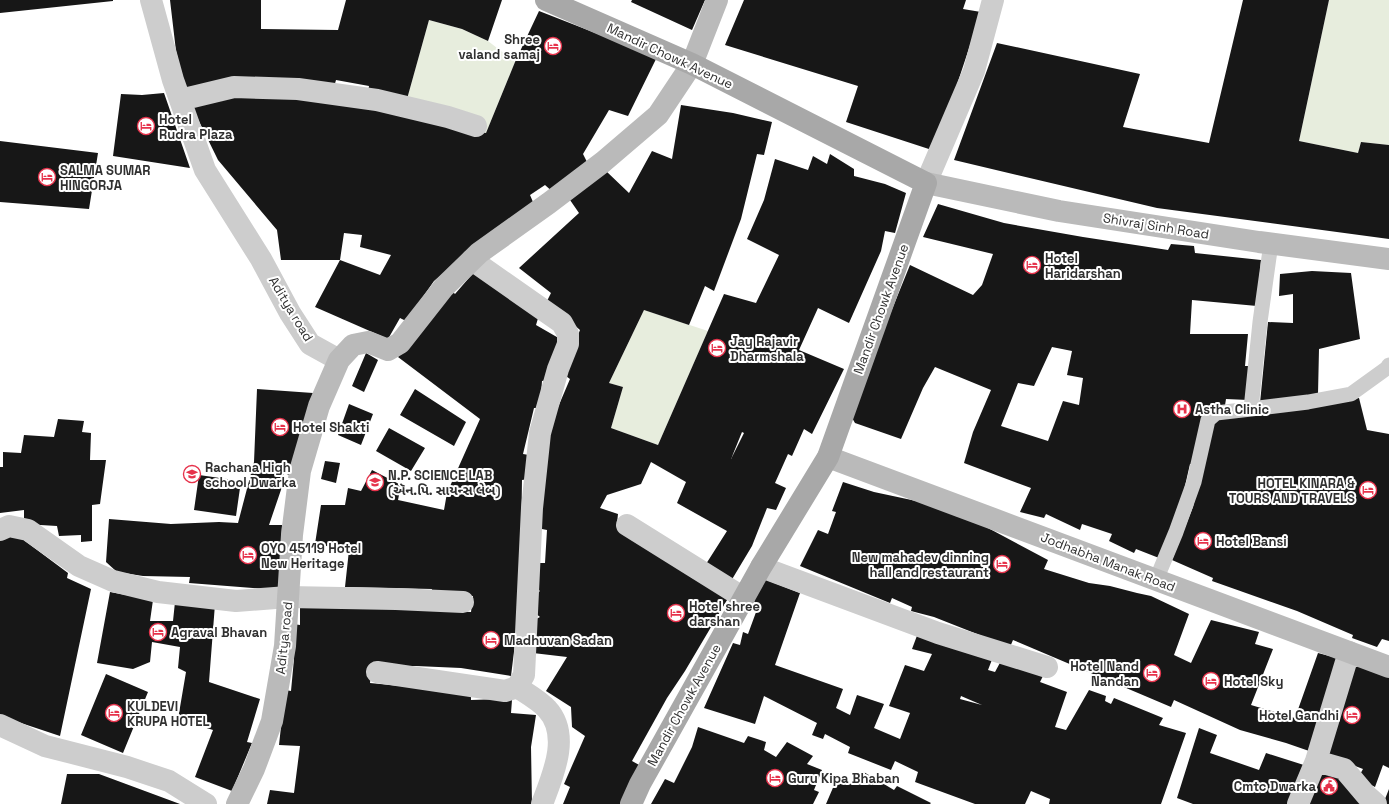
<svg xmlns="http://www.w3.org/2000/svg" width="1389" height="804" viewBox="0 0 1389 804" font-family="'Space Grotesk','Noto Sans Gujarati',sans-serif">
<rect width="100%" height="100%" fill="#fff"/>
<path fill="#e7eddd" d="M1329,0H1389V145L1361,142L1358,153L1299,141Z
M429,20L462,29L488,41L515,62L486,133L406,115L407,99Z
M644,310L708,331L658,445L611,428L623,387L609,383Z"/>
<path fill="#171717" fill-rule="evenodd" d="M0,0H113V1L0,13Z
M170,0H261V29L338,30L346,0H502L488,41L462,29L429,20L407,99L368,92L369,86L336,80L334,87L186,92L176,51Z
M632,0H705L692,30L631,2Z
M744,0H966L963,9L981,12L935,151L846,122L858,86L725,45Z
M1243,0H1329L1299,141L1358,153L1361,142L1389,145V239L1157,208L954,160L997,43L1140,74L1123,127L1209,143Z
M539,11L657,57L628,116L609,110L583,154L587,162L554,193L545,185L530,195L533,202L434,281L406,321L400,318L388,339L315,307L340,260L380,275L391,255L360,247L362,235L344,233L340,260H281L277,230L218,160L192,107L229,94L296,95L406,115L486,133L515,62Z
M164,93L190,168L113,156L121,94L142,95Z
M681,105L733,113L772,122L764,155L757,154L741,219L714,291L705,286L689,325L644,310L609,383L623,387L611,428L658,445L724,294L756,303L779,255L747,239L764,200L775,159L808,170L813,156L827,164L830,154L854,169V176L885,184L906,193L895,233L885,231L881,251L849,323L818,308L799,350L844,369L812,434L804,429L792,456L788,454L775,483L786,488L776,510L767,508L752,546L731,581L706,564L727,531L677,503L686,482L651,462L641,484L607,495L600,508L618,514L617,523L730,595L685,671L667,698L632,761L641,766L620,804H563L570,787L564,784L585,736L572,727L571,707L546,691L567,657L533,653L534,620L540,617L535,613V595L540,591L535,587L536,563H545L547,530L537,528L547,433L570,379L563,374L580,330L547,301L551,293L519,268L579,213L570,200L606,171L629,193L652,151L672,159ZM742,432L744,433L731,459Z
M0,141L98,153L89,209L0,202Z
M938,204L1004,223L1083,237L1168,250L1171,244L1194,246L1195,253L1261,260L1257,306L1192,300L1190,334H1248L1245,366H1251L1248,400L1226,399L1223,418L1307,407L1359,398L1367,430L1389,434V641L1382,639L1377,647L1352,638L1353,635L1297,611L1212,581L1213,578L1172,560L1193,507L1204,462L1193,464H1190L1182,499L1159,558L1136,549L1134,553L1109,541L1112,534L1082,524L1080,530L1046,514L1044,518L1020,512L1031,488L964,463L973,432L991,390L935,367L923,388L901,439L855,423L851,416L884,329L910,265L973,295L982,285L993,254L923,237ZM1052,347L1072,351L1067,375L1083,378L1079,405L1063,401L1048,441L1001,426L1018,383L1034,386Z
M475,271L539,315L536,325L562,340L547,380L542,381L540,408H534L523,454L529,455L528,479L522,480L520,603L511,676L461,668L416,666H372L370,683L471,693V700L501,699L512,700L511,713L536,715L531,747L532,804H267L270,790L294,793L300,746L279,745L285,690L291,691L294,659L293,624L300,625V605L471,612L473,596L431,594L432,589L345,587L349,550L315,544L321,505H345L348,488L361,491L372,470L401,485L398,500L444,510L447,493L480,419L398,357L451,290L455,294Z
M1312,271L1351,273L1360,339L1319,349L1318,394L1260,403L1268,322L1293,323V294L1279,296L1280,274Z
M366,353L378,360L364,392L352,386Z
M257,389L313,393L292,476L284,473V481L269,525H282L279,590L189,583L190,577L143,576L117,572L106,562L109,519L171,524L219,522L238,523L254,462Z
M415,389L466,422L454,446L400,415Z
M349,404L373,414L361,445L338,435Z
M58,419L84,421L82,432L91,433L90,460H106L100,504L92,505V541L81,542V535L59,536L57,526L24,524V510L0,513V467H3V452L21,453L24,435L54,437Z
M389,428L425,448L411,471L376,451Z
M325,461L340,463L336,483L321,479Z
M199,475L241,481L236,516L194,510Z
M843,482L874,492L921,502L975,521L1048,560L1044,569L1089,583L1110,586L1137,593L1151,596L1189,614L1174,655L1191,663L1211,620L1259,632L1255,644L1273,649L1251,705L1295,718L1318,653L1337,658L1312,752L1286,743L1240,730L1174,700L1171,707L1013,640L1010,647L934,617L911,611L912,607L892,598L890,603L800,566L818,530L828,534L836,512L832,511Z
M0,536L21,538L68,573L67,578L91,589L60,736L0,716Z
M764,579L800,593L775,665L843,689L836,708L850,715L857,695L884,704L874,728L900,739L910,713L889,706L905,665L924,671L932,654L912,649L918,633L993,657L988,670L995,672L1002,659L1044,674L1040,682L1067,692L1055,727L1066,730L1089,690L1106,696L1105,701L1111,704L1114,698L1163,718L1159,725L1186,733L1161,804H1049L1050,799L1031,791L1025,804H975L915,782L918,772L895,761L891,770L848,753L850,747L825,734L823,739L812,735L817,723L764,696L755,724L704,708L733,643L740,645L743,632L748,634L759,604L752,601ZM961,696L982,705L960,699Z
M110,592L153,600L150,621H173L175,602L215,604L209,682L260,699L247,742L252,743L232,791L195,777L213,730L178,719L186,672L178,668L180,647L152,642L150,662L133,669L97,663Z
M1359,666L1389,677V768L1383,765L1375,787L1358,778L1363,769L1324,754L1350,669Z
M106,674L148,692L123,753L81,735Z
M698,727L744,743L748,736L766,742L764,750L776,757L787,742L813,756L807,764L822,770L814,790L819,792L813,804H651L665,779L674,783L692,747Z
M1199,728L1217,735L1210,753L1259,770L1266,753L1307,766L1294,804H1193L1177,798Z
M1316,767L1351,782L1369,804H1302Z
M862,771L894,790L897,786L931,803L930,804H826L838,776L853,785Z
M67,774H99L180,804H61Z
M1389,789V804H1383Z"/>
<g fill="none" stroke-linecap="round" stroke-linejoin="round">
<path stroke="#cdcdcd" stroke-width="15" d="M1271,243L1260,322L1251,409L1308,402L1351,394L1387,368L1389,365
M1156,580L1176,532L1194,482L1208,420L1216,413L1251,409"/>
<path stroke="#cdcdcd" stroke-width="22" d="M151,0L173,80L205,170L261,259L290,313L310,344L339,360
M180,100L234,87L298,89L377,100L448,117L476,126
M926,183L974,71L993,0
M627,525L744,598
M0,530L9,526L28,530L79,566L113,581L158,592L236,601L288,597L396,599L463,602
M761,567L938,633L1047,667
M377,672L505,691L517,687L524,675L532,508L540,433L558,369L568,344V334L562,323L472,260
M517,687C526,693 540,701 547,709C571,735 553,775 542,804
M0,725L45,746L127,767L169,781L206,804
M1316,761L1344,769L1366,795L1376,804
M1298,804L1316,761L1349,652"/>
<path stroke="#bababa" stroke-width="22" d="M926,183L1059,211L1259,242L1389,259
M828,457L1389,667
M237,804L254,769L272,721L285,646L292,535L300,471L319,406L339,360L353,345L368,342L388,350L400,343L444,287L479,253L549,203L603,162L658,115L692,64L717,0"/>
<path stroke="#a8a8a8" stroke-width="22" d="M546,0L692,64L926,183L828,457L761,567L640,784L631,804"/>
</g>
<defs>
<g id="hotel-ring" transform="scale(0.9)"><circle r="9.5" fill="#fff" stroke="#e6324b" stroke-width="1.5"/><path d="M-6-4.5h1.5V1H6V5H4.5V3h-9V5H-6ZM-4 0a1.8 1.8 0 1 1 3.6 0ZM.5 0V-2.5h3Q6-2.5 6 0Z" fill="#e6324b"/></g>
<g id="hospital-ring" transform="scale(0.9)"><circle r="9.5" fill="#fff" stroke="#e6324b" stroke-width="1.5"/><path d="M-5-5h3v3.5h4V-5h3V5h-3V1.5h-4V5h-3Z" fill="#e6324b"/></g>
<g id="school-ring" transform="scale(0.9)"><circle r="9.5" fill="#fff" stroke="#e6324b" stroke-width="1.5"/><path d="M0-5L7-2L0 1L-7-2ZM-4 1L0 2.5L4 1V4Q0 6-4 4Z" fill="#e6324b"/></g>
<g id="university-ring" transform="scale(0.9)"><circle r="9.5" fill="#fff" stroke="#e6324b" stroke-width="1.5"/><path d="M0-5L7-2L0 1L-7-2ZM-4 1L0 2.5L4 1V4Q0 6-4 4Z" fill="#e6324b"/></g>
<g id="civic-ring" transform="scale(0.9)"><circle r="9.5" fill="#fff" stroke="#e6324b" stroke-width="1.5"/><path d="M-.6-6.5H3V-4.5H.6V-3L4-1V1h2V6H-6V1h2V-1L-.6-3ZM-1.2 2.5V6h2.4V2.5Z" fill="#e6324b"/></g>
</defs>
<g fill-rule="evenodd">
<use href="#hotel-ring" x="553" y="46"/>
<use href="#hotel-ring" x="146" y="126"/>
<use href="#hotel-ring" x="47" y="177"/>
<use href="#hotel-ring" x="1032" y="265"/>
<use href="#hotel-ring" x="717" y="348"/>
<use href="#hospital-ring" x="1182" y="409"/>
<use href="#hotel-ring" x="280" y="427"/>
<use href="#school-ring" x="192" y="474"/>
<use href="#university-ring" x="375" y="482"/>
<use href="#hotel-ring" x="1368" y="490"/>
<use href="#hotel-ring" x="1203" y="541"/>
<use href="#hotel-ring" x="248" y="555"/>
<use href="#hotel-ring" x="1002" y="564"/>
<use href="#hotel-ring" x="676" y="613"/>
<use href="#hotel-ring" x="158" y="632"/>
<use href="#hotel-ring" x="491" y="640"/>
<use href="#hotel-ring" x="1152" y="673"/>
<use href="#hotel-ring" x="1211" y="681"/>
<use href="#hotel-ring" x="114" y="713"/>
<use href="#hotel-ring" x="1352" y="715"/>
<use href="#hotel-ring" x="775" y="778"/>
<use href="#civic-ring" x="1329" y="786"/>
</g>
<g text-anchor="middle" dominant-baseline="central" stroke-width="4" stroke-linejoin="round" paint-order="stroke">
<g font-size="13" font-weight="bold" fill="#303030" stroke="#fff" text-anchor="start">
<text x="540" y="39" text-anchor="end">Shree<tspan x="540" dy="15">valand samaj</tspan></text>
<text x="159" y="119">Hotel<tspan x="159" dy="15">Rudra Plaza</tspan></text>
<text x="60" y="170">SALMA SUMAR<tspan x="60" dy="15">HINGORJA</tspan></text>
<text x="1045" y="258">Hotel<tspan x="1045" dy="15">Haridarshan</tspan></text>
<text x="730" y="341">Jay Rajavir<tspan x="730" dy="15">Dharmshala</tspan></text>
<text x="1195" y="409">Astha Clinic</text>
<text x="293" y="427">Hotel Shakti</text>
<text x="205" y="467">Rachana High<tspan x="205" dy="15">school Dwarka</tspan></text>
<text x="388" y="475">N.P. SCIENCE LAB<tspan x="388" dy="15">(ઍન.પિ. સાયન્સ લેબ)</tspan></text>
<text x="1355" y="483" text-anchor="end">HOTEL KINARA &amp;<tspan x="1355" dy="15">TOURS AND TRAVELS</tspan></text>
<text x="1216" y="541">Hotel Bansi</text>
<text x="261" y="548">OYO 45119 Hotel<tspan x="261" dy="15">New Heritage</tspan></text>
<text x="989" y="557" text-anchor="end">New mahadev dinning<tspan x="989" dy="15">hall and restaurant</tspan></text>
<text x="689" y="606">Hotel shree<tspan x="689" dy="15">darshan</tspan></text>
<text x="171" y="632">Agraval Bhavan</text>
<text x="504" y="640">Madhuvan Sadan</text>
<text x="1139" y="666" text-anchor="end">Hotel Nand<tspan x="1139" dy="15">Nandan</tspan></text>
<text x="1224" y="681">Hotel Sky</text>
<text x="127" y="706">KULDEVI<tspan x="127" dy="15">KRUPA HOTEL</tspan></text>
<text x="1339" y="715" text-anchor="end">Hotel Gandhi</text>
<text x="788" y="778">Guru Kipa Bhaban</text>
<text x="1316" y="786" text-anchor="end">Cmtc Dwarka</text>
</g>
<g font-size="13" fill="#303030" stroke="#fff">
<text transform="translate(670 56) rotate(25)">Mandir Chowk Avenue</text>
<text transform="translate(1156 226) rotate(9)">Shivraj Sinh Road</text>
<text transform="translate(291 309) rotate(59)">Aditya road</text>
<text transform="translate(881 309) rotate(-70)">Mandir Chowk Avenue</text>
<text transform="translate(1108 562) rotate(21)">Jodhabha Manak Road</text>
<text transform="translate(284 638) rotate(-84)">Aditya road</text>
<text transform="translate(684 705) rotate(-61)">Mandir Chowk Avenue</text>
</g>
</g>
</svg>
